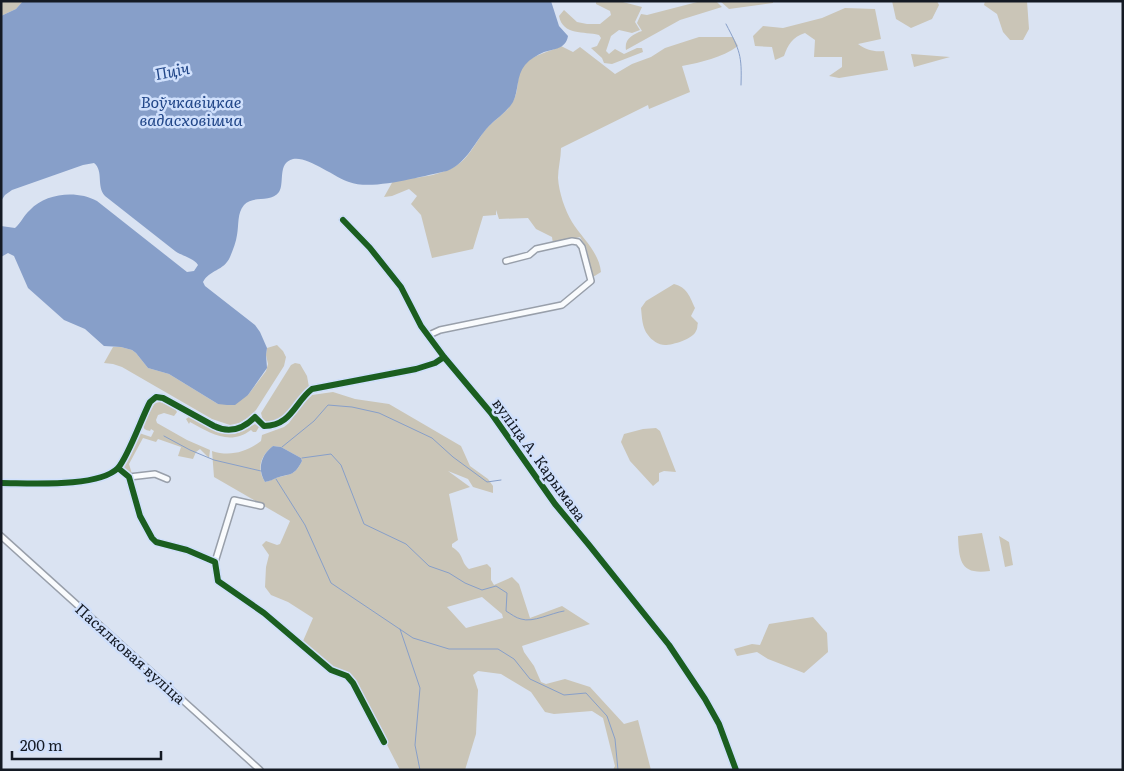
<svg xmlns="http://www.w3.org/2000/svg" width="1124" height="771" viewBox="0 0 1124 771" font-family="Literata,serif">
<rect width="100%" height="100%" fill="#dae3f2"/>
<path fill="#cac5b7" fill-rule="evenodd" d="M1,1H23L16,9L1,16Z
M596,1H619L642,7L635,22L640,30L632,33L619,30L611,36L606,51L609,54L615,49L624,54L637,48H642L643,52L612,64L604,63L602,58L591,48L597,46L601,38L599,35C584,31 563,36 559,16L564,10L577,22L587,24H600L611,15L610,11L596,4Z
M701,1H716L722,7L680,20L626,50C624,39 633,34 642,31L637,23L641,14L647,15Z
M720,1H773V3L729,9Z
M892,1H937L939,5L932,19L911,28L896,19Z
M985,1H1027L1029,29L1023,40H1010L1003,32L997,14L984,5Z
M845,8L875,9L881,39L858,44C866,50 874,52 884,51L888,70L839,78L829,76L842,67V57H814L815,40L805,33C792,37 788,45 784,56L775,60L772,47L755,46L753,36L763,26L783,28L822,18Z
M699,37H733L738,46C721,58 702,62 682,66L690,92L649,109L648,105L561,148C561,158 558,168 558,178C559,193 565,210 572,222C582,238 599,252 601,272L593,277L586,247L580,237L553,244L552,237L536,229L528,218L499,219L496,210V215L483,216L473,249L432,258L421,215L411,204L417,196L409,189L392,196L384,197L393,181C417,177 450,177 467,156C474,148 479,137 487,128C495,119 507,113 513,101C518,93 517,84 519,75C524,55 546,54 561,46L573,52L580,47L615,74L632,64L651,57L665,48Z
M911,54L950,57L914,67Z
M674,284C687,287 690,297 695,308L691,316L698,323C697,325 698,328 696,331C693,339 673,345 665,345C659,345 651,340 648,335C642,328 642,317 641,308L646,301Z
M277,345L283,351L286,357L284,366L256,410L249,417L239,423L230,425L212,419L122,367L113,364L104,363L113,347H121L132,350L136,353L148,368L169,374L218,404L248,395L266,371L268,364L266,355L267,348Z
M295,363L300,364L307,376L309,387C297,400 284,429 263,421L261,413L291,365Z
M333,392L355,399L389,404L461,446L470,466L488,479L493,486V493L473,487L468,479L448,471L470,487L449,494L458,540L452,544V547C465,555 460,562 469,569L487,564L491,568V580L494,585L512,577L519,584L530,618L562,606L590,624L522,646L524,652L534,666L541,682L546,684L565,679L590,687L624,724L638,720L651,770H613L615,766L603,718L592,711L554,714L545,712L531,692L501,674L478,671L473,675L478,690L476,734L465,770H400L352,677L332,667L303,641L313,618L288,602L271,595L265,587L266,567L269,555L262,545L266,541L277,545L280,544L290,521L214,477L212,451C230,457 247,452 261,441L262,435L284,427L289,423L302,405L312,395ZM273,446L281,447L301,458L302,461C295,476 289,474 276,478C271,480 270,481 265,482C256,468 261,455 273,446ZM482,597L502,614L503,618L466,628L447,607Z
M160,402L174,407L177,412L174,416L164,413L158,415L156,420L157,423L187,440L210,450L209,458L200,449L196,452L193,459L178,456L181,447L158,439L156,442L143,438L129,464L132,474L124,471L123,467L139,433L151,437L154,431L151,429L150,431C145,430 143,429 143,423L155,403Z
M190,416C204,423 220,438 237,433C244,432 249,427 255,424L259,427L256,432H253L251,430C230,446 210,433 190,422L189,424L186,419Z
M656,428L660,431L676,472L664,471L659,473V481L653,486L630,461L621,442L624,434L643,429Z
M982,533L990,571C961,575 959,562 958,536Z
M999,536L1009,542L1013,565L1005,567Z
M813,617L827,633L828,652L804,673L768,659L757,652L737,656L734,649L752,644L760,645L769,624Z"/>
<path fill="#879fc9" d="M23,1H551L559,26L568,36C566,49 554,49 544,52C537,55 530,59 525,65C516,76 519,90 513,102C507,112 497,118 489,126C474,142 468,162 447,171C422,176 372,191 349,182C334,177 308,156 293,159C277,163 285,183 279,192C271,203 253,195 244,205C237,213 239,225 237,235C236,242 233,250 230,257C224,271 209,270 203,282L205,286L255,325L260,332L267,348L266,355L267,368L248,395L235,405H227L218,404L169,374L148,368L136,353L132,350L121,347L104,346L85,329L64,320L28,288L14,256L8,253L1,257V226L15,228C21,223 24,215 30,210C46,193 77,190 97,201L187,272L194,271L198,265C194,258 182,256 175,251L105,196C96,186 104,171 94,163L83,165L12,190L5,195L1,201V16L16,9Z
M273,446L281,447L301,458L302,461C294,477 290,473 276,478C272,480 270,481 265,482C257,469 261,455 273,446Z"/>
<g fill="none" stroke-linecap="round" stroke-linejoin="round">
<path stroke="#879fc9" stroke-width="1" d="M726,24C740,51 742,55 741,85
M164,436L190,450L214,460L261,471
M282,447L314,421L328,405L352,407L379,413L432,438L453,457L487,482L501,480
M302,458L331,454L341,465L364,524L406,544L429,566L449,573L465,583L482,590L496,586L507,593L506,611C511,614 516,618 521,619C533,623 551,613 564,611
M276,479L305,525L331,583L413,638L449,649H498L514,659L530,679L564,695L586,693L607,716L615,739L618,770
M400,629L420,688L415,745L420,770"/>
<g stroke="#989faa" stroke-width="8">
<path id="minor" d="M343,220L370,248L401,287L421,326L444,357L491,413L555,504L589,545L669,645L705,699L719,724L736,770
M429,335L440,330L562,305L591,281L582,247L578,242L572,241L536,249L529,255L506,261
M118,468L129,477L140,516L152,538L156,542L187,550L215,562L218,581L264,613L331,670L347,676L353,683L384,742
M129,477L155,474L167,479
M1,483C29,483 98,488 118,468C128,457 142,417 150,402L156,397L163,398L214,426C230,434 243,429 255,417L264,426C292,425 294,403 312,389L416,369L435,363L444,357
M1,536L260,770
M215,562L234,500L261,506"/>
</g>
<use href="#minor" stroke="#f9fbfd" stroke-width="5"/>
<g stroke="#d0e0fc" stroke-width="9">
<path id="cycleway" d="M343,220L370,248L401,287L421,326L444,357L491,413L555,504L589,545L669,645L705,699L719,724L736,770
M118,468L129,477L140,516L152,538L156,542L187,550L215,562L218,581L264,613L331,670L347,676L353,683L384,742
M1,483C29,483 98,488 118,468C128,457 142,417 150,402L156,397L163,398L214,426C230,434 243,429 255,417L264,426C292,425 294,403 312,389L416,369L435,363L444,357"/>
</g>
<use href="#cycleway" stroke="#1b5e20" stroke-width="6"/>
</g>
<g text-anchor="middle" dominant-baseline="central" stroke-width="5" stroke-linejoin="round" paint-order="stroke">
<g font-size="15" fill="#141a24" stroke="#d0e0fc">
<text transform="translate(540 459) rotate(54)">вуліца А. Карымава</text>
<text transform="translate(131 653) rotate(42)">Пасялковая вуліца</text>
</g>
<g font-size="16" font-style="italic" fill="#214688" stroke="#d0e0fc">
<text transform="translate(172 70) rotate(-11)">Пціч</text>
<text x="191" y="101">Воўчкавіцкае<tspan x="191" dy="18">вадасховішча</tspan></text>
</g>
</g>
<rect width="1124" height="771" fill="none" stroke="#141a24" stroke-width="5"/>
<path d="M12 751v8h149v-8" fill="none" stroke="#141a24" stroke-width="2.5"/>
<text x="20" y="751" font-size="15" fill="#141a24" stroke="#d0e0fc" stroke-width="4" paint-order="stroke">200 m</text>
</svg>
